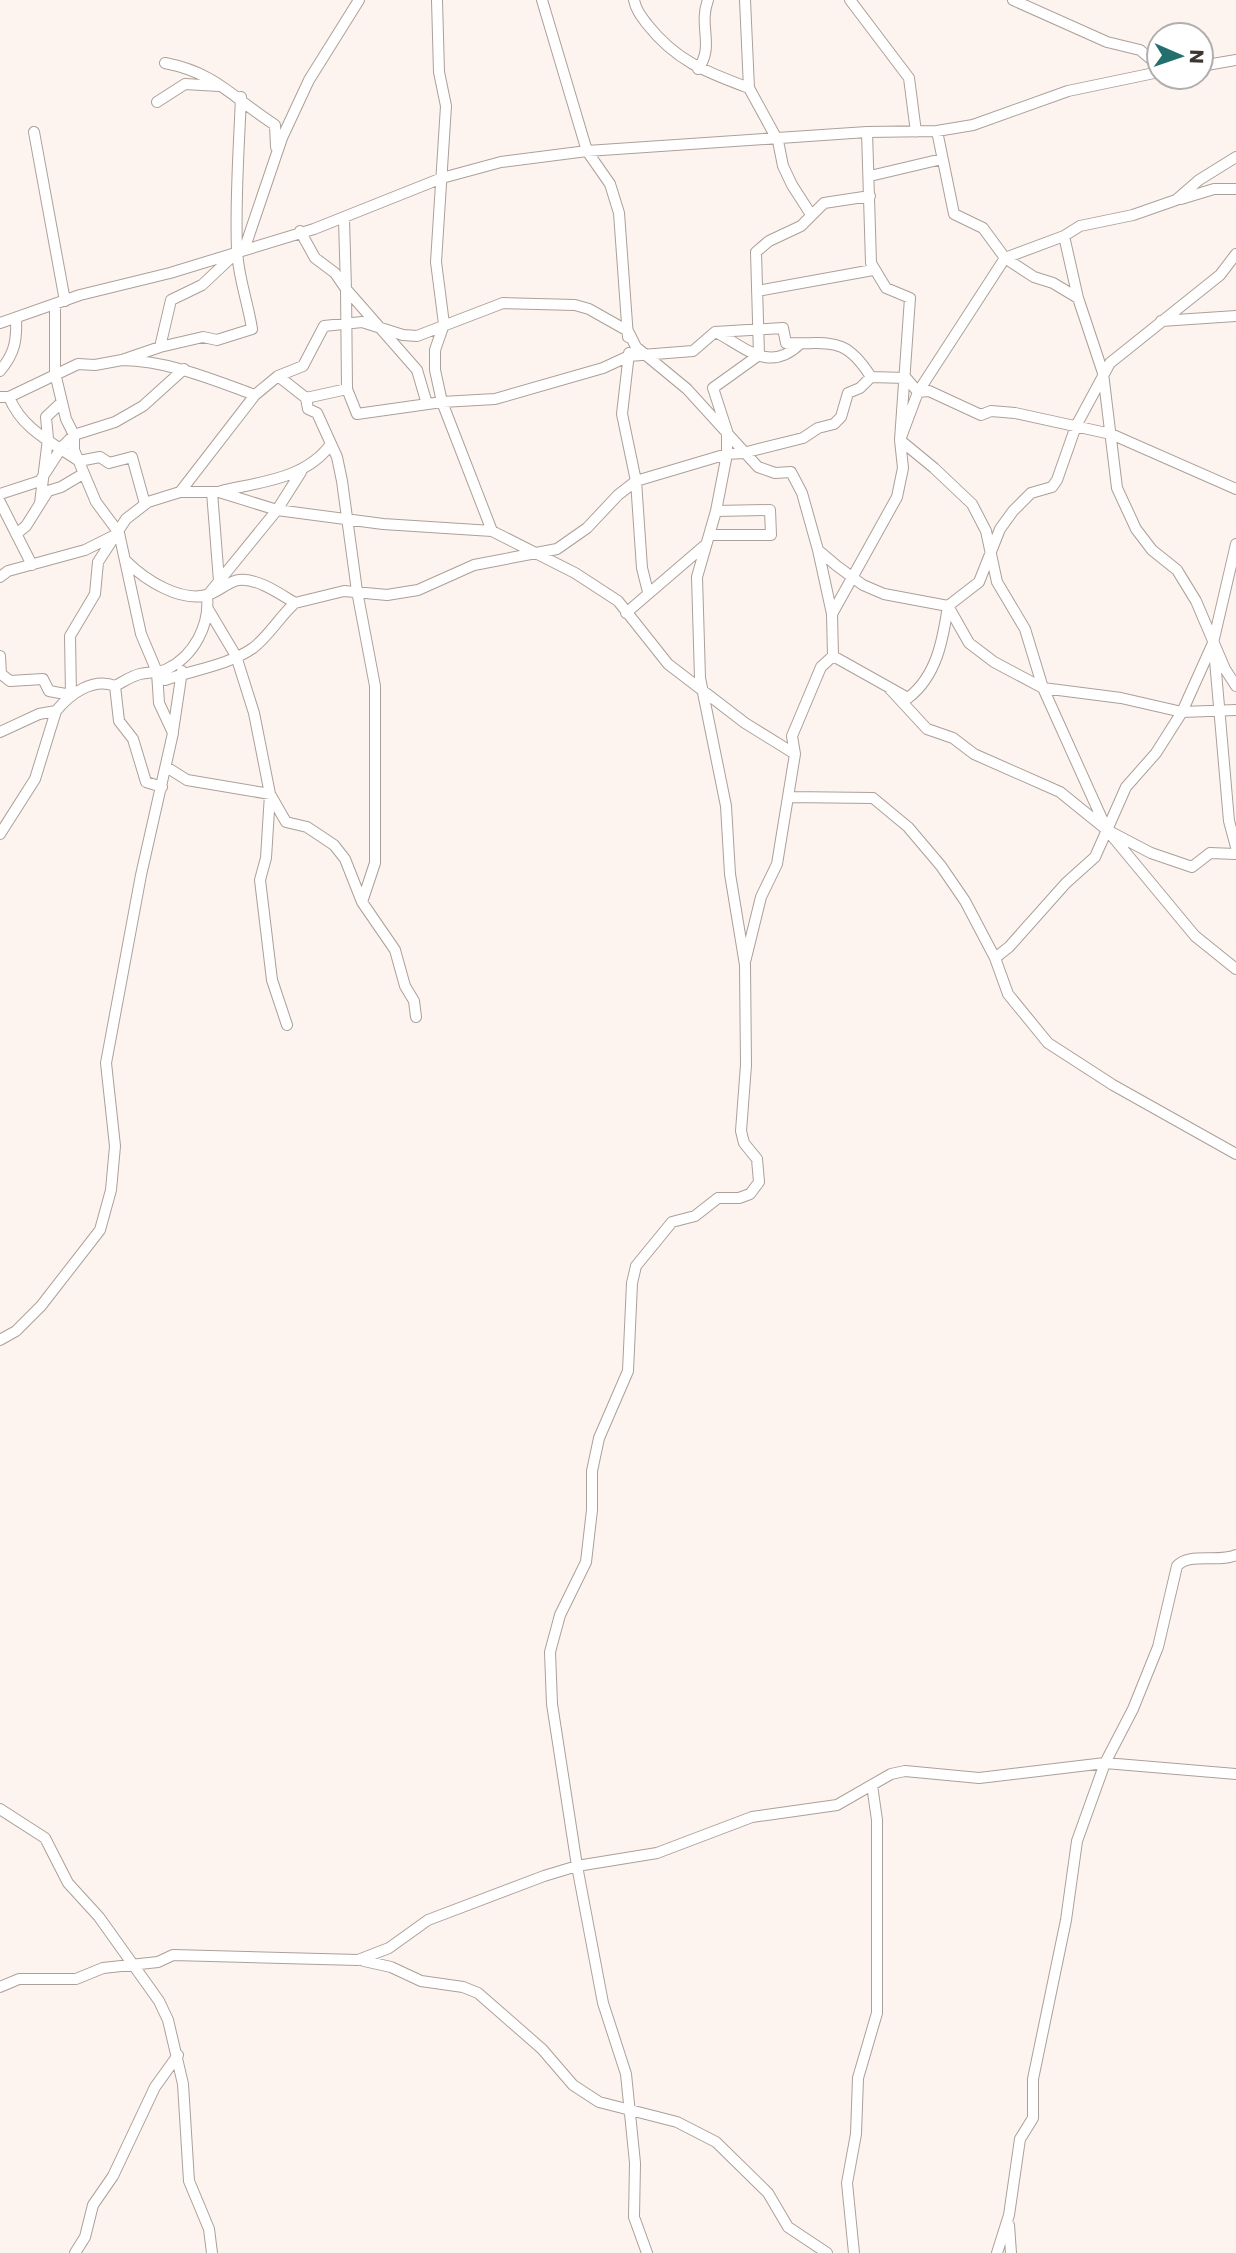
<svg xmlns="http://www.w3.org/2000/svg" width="1236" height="2253" viewBox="0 0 1236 2253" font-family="Poppins,sans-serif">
<rect width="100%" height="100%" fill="#fef4ef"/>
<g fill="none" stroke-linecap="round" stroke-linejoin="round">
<g stroke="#aba09a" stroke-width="12">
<path id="minor" d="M437,0L439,72L446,106L436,262L444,324L435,350V370L442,402L492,531
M542,0L587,151L610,184L619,213L628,337
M634,0C636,10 641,16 647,24C676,61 706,72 749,88
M745,0L749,88L778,141L783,166L792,185L810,213
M850,0L909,78L916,132
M1013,0L1107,42L1140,50L1159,66
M165,63C217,73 234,99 275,125L276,147
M1201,66L1236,60
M698,69C715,46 698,26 708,0
M157,102L185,84L219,86
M937,131L954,214L983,228L1005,258L1034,277L1053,283L1078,298L1103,373L1117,488L1136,529L1152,550L1177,570L1196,601L1225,669L1236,686
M34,132L65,301
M1236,157L1199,180L1176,200L1133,215L1080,226L1064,236L1005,258L918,392L900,440L934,468L972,504L986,531L997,582L1025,629L1043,688L1107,830L1195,936L1236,969
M870,176L942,159
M1181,199L1214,189H1236
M344,219L346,289L417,370L427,404
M300,231L315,258L335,273L346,289L347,389L357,414L442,402L495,399L603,368L629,356L693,351L715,332L783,328L786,343C829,345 844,334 871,377L906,378L918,392L929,391L981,415L991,411L1015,413L1111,434L1236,489
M1064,236L1078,298
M244,250L282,138L309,80L359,0
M757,291L873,270
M1161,321L1236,316
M0,323L80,295L170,273L314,229L442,178L501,162L587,151L867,132L937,131L973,125L1068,91L1159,72
M716,332C747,349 770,373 800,344
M160,347L171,300L202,285L235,254
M629,353L622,414L636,481L642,568L648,592
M122,360C169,361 211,379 255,395L278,376L303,366L324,326L362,322L403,335L417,336L503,303L575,305L589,309L628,331L636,347L687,389L758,467L775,473L791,472L802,493L818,550L837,566L863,585L884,594L948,606L979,582L1000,529L1013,511L1031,493L1052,487L1057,480L1076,426L1110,363L1220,275L1236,254
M0,371C15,353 17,340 16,318
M278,376L306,398L347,389
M0,397H9L78,364L95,365L122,360L160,347L203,337L217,340L252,329C248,302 238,277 237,250C235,199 239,147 241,97
M9,397C22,429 51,442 79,461L100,457L109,463L132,457L145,504
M306,398L308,409L317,413L337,457L342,481L357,591L375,686V863L362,902
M221,491C260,482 306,479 331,444
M180,492L255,395
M212,492L219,581
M0,494L40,481L62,447L74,435L115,422L143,406L184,369
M0,502L32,565
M40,503L48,439L46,417L62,402
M16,534L26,526L48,491L61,487L83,474
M709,535H771L770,510L716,511
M818,550L832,614
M126,561C145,580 182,604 210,594C219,591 229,581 239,580C258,578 280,594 295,603L344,591L387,595L418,590L474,565L557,549L587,528L618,495L636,481L727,454L743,453L803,438L818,428L834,424L841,417L848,393L860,388L871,377
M0,577L8,571L85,550L113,536
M948,606L969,643L994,662L1043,688L1121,698L1182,712L1236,710
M208,609L236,656L254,713L270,794L286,822L307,827L334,845L345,859L362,902L395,950L405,986L414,1001L416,1017
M626,613L704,546
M1214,649L1229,821L1236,847
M0,656L1,674L10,681L43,679L49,691L71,695
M833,656L908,698C937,676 943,639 948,606
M157,672L165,680C193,670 229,665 253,648C269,636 280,616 295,603
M115,686L119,721L133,739L146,782L162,787
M890,689L927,729L953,738L974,754L1060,792L1107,830L1151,853L1192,867L1210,853L1236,854
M71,695L70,636L95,594L98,562L126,519L148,502L180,492H219L277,510L383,524L492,531L575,573L618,601L668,664L745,723L795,754
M173,731L182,671
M0,732L39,714L56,711
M168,768L187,780L270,794L266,858L260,880L272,980L287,1025
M789,797L873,798L908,827L941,866L965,901L995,958L1008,994L1048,1043L1113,1085L1236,1154
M0,834L35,779L56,711C70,694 93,677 115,686C123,682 131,676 140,674C149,672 159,673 167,669C194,656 210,625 207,596L277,510L301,472
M995,958L1009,947L1066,883L1095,857L1126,787L1156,753L1182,712L1213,643L1236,544
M745,962L761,897L777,864L795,754L792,736L821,667L833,656L832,614L897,497L903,468L900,440L910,298L886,288L871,263L867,132
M0,1340L16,1331L41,1306L100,1230L111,1190L115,1146L106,1063L141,875L173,733L159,703L157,672L141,634L119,533L96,502L74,450V435L66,419L55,373V305
M0,1809L45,1838L68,1883L99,1917L159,2001L168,2020L183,2084L189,2181L209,2229L212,2253
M364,1961L391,1967L421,1981L463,1987L478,1993L542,2049L573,2085L599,2102L677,2122L716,2142L768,2193L788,2227L827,2253
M0,1987L19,1979H76L103,1968L158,1962L173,1955L358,1960L389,1948L428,1920L544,1876L577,1866L657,1853L752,1817L837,1805L891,1774L905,1771L979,1778L1105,1763L1236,1774
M1009,2225L1011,2253
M75,2253L85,2237L93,2205L113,2176L155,2087L178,2055
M647,2253L634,2217L635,2163L626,2074L603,2003L577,1866L552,1704L550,1652L560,1615L586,1562L592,1510V1471L599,1438L628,1371L632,1283L636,1266L672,1222L695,1216L718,1198H739L750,1194L759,1182L757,1159L744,1143L741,1131L746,1065L745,965L730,874L726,806L700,678L697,577L716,511L727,454V431L713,388L759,355L756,252L769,241L801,226L824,203L870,196
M854,2253L847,2183L856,2134L858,2078L877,2013V1820L872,1785
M997,2253L1009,2215L1020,2139L1033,2118V2079L1066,1920L1077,1841L1105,1763L1133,1709L1158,1647L1177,1566C1189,1552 1219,1563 1236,1555"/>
</g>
<use href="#minor" stroke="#fff" stroke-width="10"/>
</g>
<g transform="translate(1180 56) rotate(92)"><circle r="33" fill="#ffffff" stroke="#b1afae" stroke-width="2"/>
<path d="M0-5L12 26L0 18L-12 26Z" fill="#236f6e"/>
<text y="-10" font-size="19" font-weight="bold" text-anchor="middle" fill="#3c3734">N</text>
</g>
</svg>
